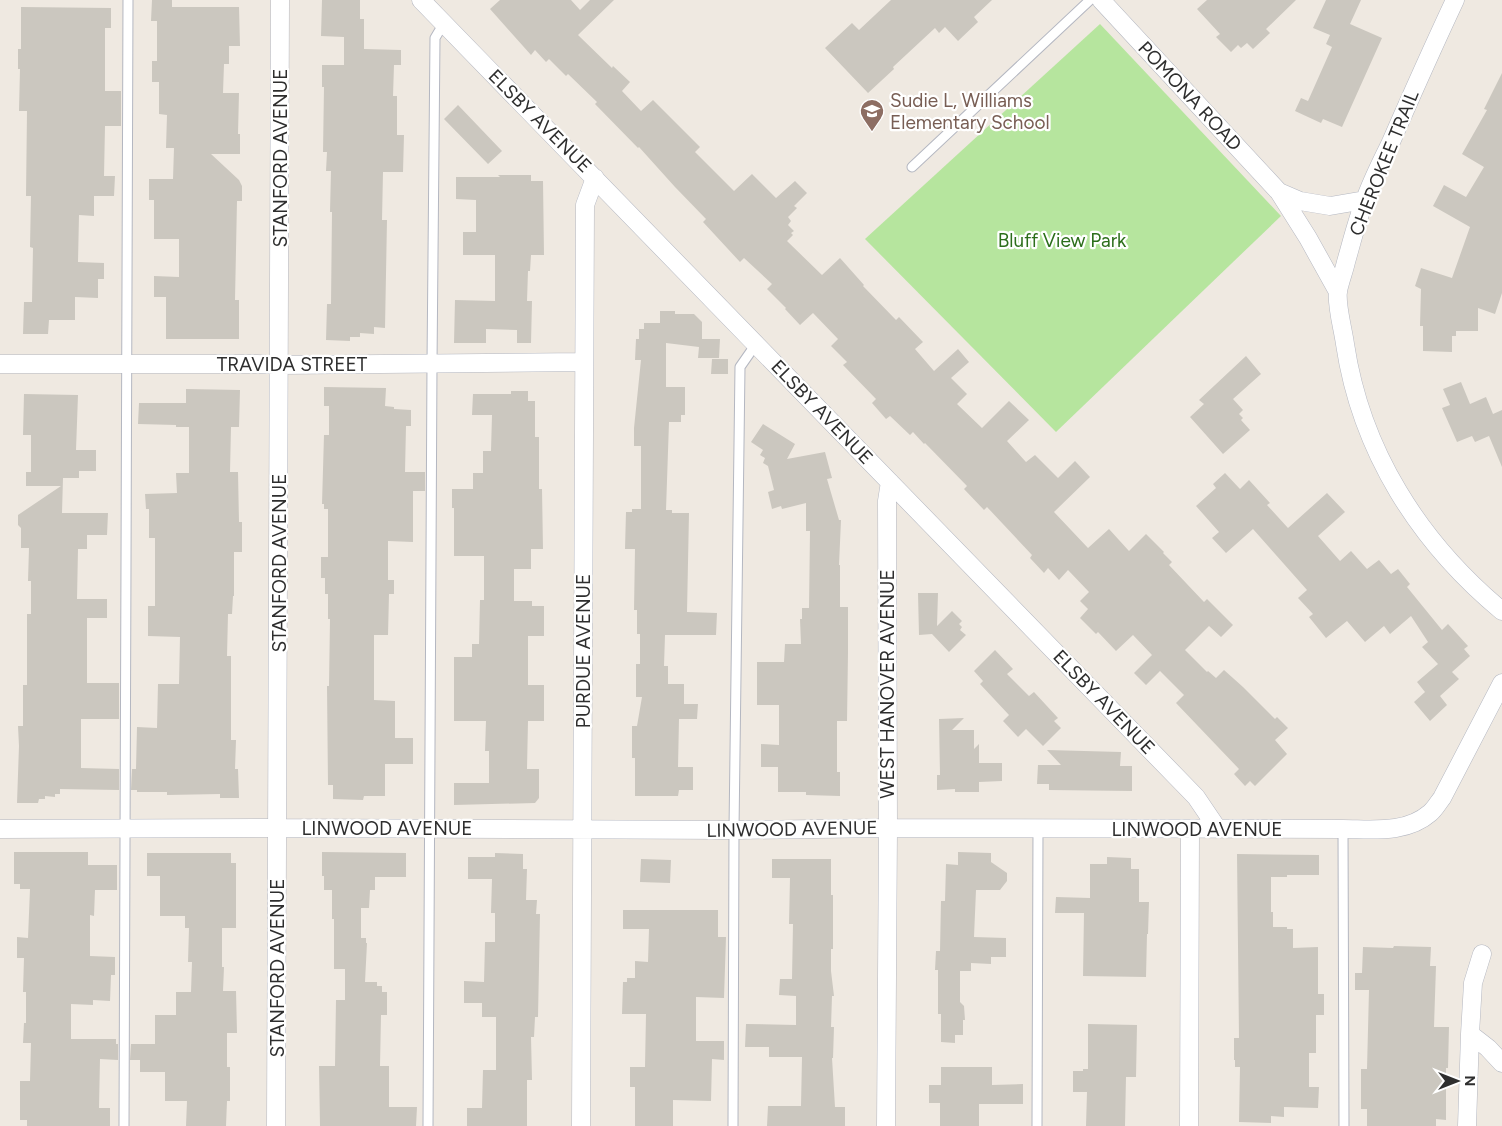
<svg xmlns="http://www.w3.org/2000/svg" width="1502" height="1126" viewBox="0 0 1502 1126" font-family="Figtree,sans-serif">
<rect width="100%" height="100%" fill="#efe9e1"/>
<path fill="#b6e59e" d="M1100,24L1281,216L1056,432L865,239Z"/>
<path fill="#cbc7bf" d="M152,0H172V7H239L240,46H229V64H224L223,93H239L238,134H240V154H211L239,180L242,186V201H237L235,300H239V339H166V297H154V276L179,277V239H154V200H149V179H173L174,148H166L167,115L159,114V82H152V61H157V21H151Z
M322,0H360V19H364V49L401,50V65H394L393,96H397V135H404L403,172H383L382,220H387L385,328L374,327V334L360,333V337H350V341L326,340L327,304H331L332,212H330L331,171H326L327,152H323L324,87H322V65H344V37L321,36Z
M500,0H571L580,10L590,0H614L578,35L612,68L613,66L630,82L622,91L641,111L653,100L700,147L695,152L734,191L752,174L776,198L795,181L807,193L794,206L797,208L788,217L791,221L788,225L794,231L791,233L793,235L787,241L822,275L840,258L864,285L863,286L896,320L899,317L923,342L915,349L934,371L958,349L969,362L951,378L967,394L957,404L982,428L1009,401L1029,420L1007,441L1026,462L1035,455L1058,478L1075,461L1090,477L1054,512L1088,548L1109,529L1129,551L1146,534L1164,552L1163,553L1172,562L1169,565L1204,602L1207,599L1233,625L1221,637L1209,626L1185,650L1207,672L1208,671L1216,678L1224,670L1243,687L1275,719L1277,717L1288,728L1275,740L1287,754L1255,786L1250,781L1245,786L1234,774L1239,769L1176,703L1184,695L1160,671L1146,685L1134,673L1152,655L1133,635L1116,651L1098,632L1096,634L1080,618L1088,609L1080,601L1089,592L1068,570L1059,580L1048,568L1044,573L1030,558L1032,555L987,507L984,510L964,489L967,486L925,443L924,444L913,432L910,435L890,416L886,419L872,403L876,399L843,365L847,362L831,346L838,339L813,313L800,325L785,309L786,308L767,289L772,284L744,258L740,262L703,222L706,219L675,187L639,147L638,148L595,104L597,102L568,74L566,76L549,59L546,62L535,50L531,55L490,9Z
M891,0H992L974,17L978,22L958,41L945,27L939,33L935,28L893,67L894,69L868,93L825,48L852,23L859,30Z
M1207,0H1296L1266,29L1270,33L1253,49L1247,43L1241,48L1238,45L1231,52L1216,37L1220,34L1197,9Z
M1326,0H1361L1350,24L1382,38L1342,127L1323,119L1321,123L1295,111L1301,98L1308,101L1332,47L1326,44L1330,35L1313,28Z
M21,7L111,8V28H105V91H121V126H105L104,176H115L114,196H94V216L79,215L78,262L104,263V279H98V298L75,297V320H49L48,334H23L24,302H32L33,248L30,247L31,196H26L27,111H19L20,69H18V49H21Z
M1502,73V293L1495,314L1478,308V331H1456V336H1452V352L1423,351V326H1420L1421,289L1415,286L1421,268L1452,278L1470,227L1433,206L1444,185L1466,197L1484,167L1462,154L1487,110L1484,109Z
M458,105L502,151L488,164L444,119Z
M498,175H531V181H543L544,255H531L530,271H528L527,301H532L531,343H517V330L486,329V343H454L455,300L495,301V255H463V232H476V200L456,199V177H500Z
M660,311H675V314H694L702,322V339H720L719,358H698L699,347L666,343V387H685V415H681V422H669L666,510H672V513H689L687,612L717,613L716,635H665L664,666H668V684H684V704H698L697,719H679L678,767H693V790H679L678,796H635V758H632V726H637L642,697H636V664H640V634H637V610H634L635,549H625L626,512H632V509H641V446H634V428L641,360H635L636,339H639V329H644V323H660Z
M1246,356L1261,374L1233,399L1243,410L1239,414L1243,418L1241,420L1250,430L1223,454L1190,417L1204,404L1199,400Z
M712,359H728V374H711Z
M1461,382L1470,404L1486,397L1493,414L1502,410V467L1489,436L1475,442L1472,436L1457,442L1442,408L1450,405L1443,389Z
M324,387L386,388L385,406L394,407V409L411,410V426H406L405,472H425V491H413V542L388,541V580H394V594H389L388,635H374V700L395,701V738H413V764H385V796H364L363,800L333,799V785H328L327,686H329L330,619H328V594H325V578H321V557H328V509H324V504H322L324,435H329V406H324Z
M186,389L240,390L239,427H231L230,472H238L239,522H242V552H234V596H233L232,614H228L227,656H231V740H236L235,769H238L239,798H220V794L167,795V792H137V790H131L132,769H136L137,727L157,728L158,684H179L180,637L148,636V606H155V538H149V509H146L145,494L177,493L176,473H189V427H176V425L138,424L139,403H186Z
M511,391H528V401H535V437H539V489H542L543,549H531V569H514V601H532V606H544V636H528V685H544V721H528L527,769H539V798L535,803L454,805V783H489V751H485L486,721H454V657H472V644H479L480,600H484V556H454V508H452V489H473V473H483V451H491L492,415H472L473,394H511Z
M24,394L78,395L76,450H96V471H79V478H63L62,513H108L107,535H87V549H78L77,599H107V618H87V683H119V719H81V768L119,769V790L60,789V794H55V797L45,796V799H39L38,803H17L19,746L18,726H23V685H27V614H31V581H28L29,548H21V528L18,525V515L61,486H26V472H31V435H23Z
M763,424L795,444L787,459L825,452L832,478L827,479L839,520H841L839,565H840V607H848V653L847,721H837V772H840V796L806,795V792H778V767H761V744L779,745V705H757V662H784L785,644H801L800,619H802V608H809L810,531H806V503L782,509L781,506L772,509L768,492L774,490L768,466L763,463L765,458L760,455L763,450L751,442Z
M1225,473L1240,489L1249,480L1270,503L1267,505L1288,528L1327,493L1345,512L1318,536L1340,561L1351,551L1367,569L1379,560L1391,574L1398,569L1410,584L1407,587L1442,630L1448,624L1468,646L1464,649L1470,656L1452,672L1459,679L1440,696L1447,705L1430,721L1414,702L1425,692L1417,682L1438,664L1422,647L1428,642L1411,616L1390,634L1384,626L1365,642L1347,621L1326,638L1309,617L1313,614L1298,598L1307,590L1253,529L1226,553L1212,538L1219,532L1196,506L1216,488L1213,484Z
M918,593H938L937,626L952,611L962,621L959,624L962,627L960,630L966,635L949,652L932,634L919,635Z
M995,650L1013,669L1007,674L1029,696L1034,692L1058,718L1054,721L1061,728L1043,746L1026,729L1018,737L1003,721L1009,715L980,684L983,681L974,671Z
M964,718L952,730H974V749L979,744V763H1002V781L979,782V792H955V789L937,790V775H940L939,719Z
M1047,750L1121,752L1120,766H1132V791L1049,790V784H1037L1038,765H1061Z
M14,852H88V865H117V890H95L94,916L90,915V956L115,957V975H111L110,1001L93,1000V1005L71,1004V1039H116V1044H118V1060L100,1059L99,1108H110V1126H27V1120H20V1081H30L31,1043H23L24,1023H26V992H23L24,958H17V937L28,938L30,889H20V884H14Z
M322,852L406,853V877H375V890H370L369,908H361V938H366V943H367L365,982H377V986H382V992H387V1015H381L380,1066H389V1107H417L416,1126H320L319,1066H335L336,1000H345V969H334V919H332V890H324V876H322Z
M958,852L991,853V862L1007,873V881L1000,890H976L974,937L1006,938V957H991V964L971,963V971H960V1002L964,1006L965,1020H963V1035H955V1043L941,1042V1014H938V970H935L936,951H940L941,901H945L946,864L958,865Z
M147,853H231V863H236V928H222V967H224L223,991H236L237,1033H227V1067H230V1101H227L226,1126H186L187,1101H165V1072H140V1060H130L131,1044H155V1015H176V992H191L192,962H188L189,928H185V916H160V876H147Z
M495,853L523,854V869H527L526,900H537L536,914H540L538,1017H535L534,1037H531L532,1080H527V1126H467V1108H482L483,1070H496V1017H482V1003H464V981L484,982L485,942H495V913H491L492,879H468V857H495Z
M1237,854L1319,855V875H1287V877H1271V912H1273V927H1287V929H1293V948L1318,947V994H1324V1015H1316V1053H1309V1087H1319L1318,1108L1284,1107V1117L1271,1116V1123L1239,1122L1240,1067H1235V1060H1234V1038H1239Z
M1107,857L1131,858V869H1139V902H1149L1148,934H1147L1146,977L1083,976L1084,913H1055L1056,897L1090,898V864H1107Z
M641,859L671,860L670,883L640,882Z
M772,859H831V895H833V949H831V971L834,996H832L831,1027H834L833,1058H832L835,1107H845V1126H767L768,1106H801L802,1057H769V1047H745L746,1024L796,1025V996L779,995L780,979H792L793,924H789L790,878H772Z
M623,910H718V937H726L724,998L696,997V1041H724V1060L712,1059L711,1101L673,1100V1126H635V1087H630V1067H645L646,1014H622L623,982H627V978H635V961L648,962L649,929H623Z
M1394,946L1431,947L1430,966H1436L1434,1027H1449L1448,1068H1446V1120L1436,1119V1126H1367V1109H1361V1069H1367L1369,990H1355V973H1362L1363,947L1393,948Z
M1088,1024L1137,1025L1136,1077H1126L1125,1126H1086L1087,1092H1073V1071H1083V1069H1088Z
M941,1067H992V1085L1023,1084V1104H979V1126H940V1103H929V1085H941Z"/>
<g fill="none" stroke-linecap="round" stroke-linejoin="round">
<g stroke="#b4b7c1" stroke-width="11">
<path id="service" d="M912,167L1090,0
M1343,829L1344,1126
M124,1126L128,0
M428,1126L432,364L435,38L444,23
M733,1126L734,830L740,367L756,344
M1037,1126L1038,828"/>
</g>
<g stroke="#b4b7c1" stroke-width="19">
<path id="minor" d="M421,0L1196,797L1217,828
M1101,0L1279,192L1308,238L1338,292
M1455,0C1433,47 1412,94 1391,142C1382,161 1372,180 1365,200C1357,220 1352,241 1346,262C1344,271 1340,281 1338,291C1336,305 1343,329 1345,344C1361,451 1419,542 1502,611
M1279,192L1300,201L1330,206L1365,200
M0,364H257L280,365L584,362
M0,829L277,828L734,830L888,828L1343,829C1372,829 1406,834 1430,813C1435,809 1438,803 1442,798L1502,683
M1482,954L1473,983L1470,1034L1488,1048L1502,1063
M276,1126L280,0
M581,1126L585,205L595,178
M886,1126L888,828L887,501L890,482
M1189,1126L1190,829
M1467,1126L1470,1034"/>
</g>
<use href="#service" stroke="#fff" stroke-width="9"/>
<use href="#minor" stroke="#fff" stroke-width="18"/>
</g>
<defs>
<g id="school-pin" transform="scale(1.25)"><path d="M0 17L-7.5 6A9.5 9.5 0 1 1 7.5 6Z" fill="#8d6e63" stroke="#fff"/><path d="M0-5L7-2L0 1L-7-2ZM-4 1L0 2.5L4 1V4Q0 6-4 4Z" fill="#fff"/></g>
</defs>
<g fill-rule="evenodd">
<use href="#school-pin" x="872" y="111"/>
</g>
<g text-anchor="middle" dominant-baseline="central" stroke-width="4.5" stroke-linejoin="round" paint-order="stroke">
<g font-size="19" fill="#2e2e2e" stroke="#fff">
<text transform="translate(1190 96) rotate(47)">POMONA ROAD</text>
<text transform="translate(540 121) rotate(45)">ELSBY AVENUE</text>
<text transform="translate(280 158) rotate(-90)">STANFORD AVENUE</text>
<text transform="translate(1384 163) rotate(-68)">CHEROKEE TRAIL</text>
<text x="292" y="364">TRAVIDA STREET</text>
<text transform="translate(822 412) rotate(46)">ELSBY AVENUE</text>
<text transform="translate(279 563) rotate(-90)">STANFORD AVENUE</text>
<text transform="translate(583 651) rotate(-90)">PURDUE AVENUE</text>
<text transform="translate(887 684) rotate(-90)">WEST HANOVER AVENUE</text>
<text transform="translate(1104 702) rotate(46)">ELSBY AVENUE</text>
<text x="387" y="828">LINWOOD AVENUE</text>
<text transform="translate(792 829) rotate(-1)">LINWOOD AVENUE</text>
<text x="1197" y="829">LINWOOD AVENUE</text>
<text transform="translate(277 968) rotate(-90)">STANFORD AVENUE</text>
</g>
<g font-size="19" fill="#785e54" stroke="#fff" text-anchor="start">
<text x="890" y="100">Sudie L, Williams<tspan x="890" dy="22">Elementary School</tspan></text>
</g>
<g font-size="19" fill="#2c6e1b" stroke="#fff">
<text x="1062" y="240">Bluff View Park</text>
</g>
</g>
<g transform="translate(1457 1081) rotate(90)" stroke="#ffffff" stroke-width="4" paint-order="stroke">
<path d="M0-4L9 19L0 12L-9 19Z" fill="#2e2e2e"/>
<text y="-8" font-size="14" font-weight="bold" text-anchor="middle" fill="#2e2e2e">N</text>
</g>
</svg>
